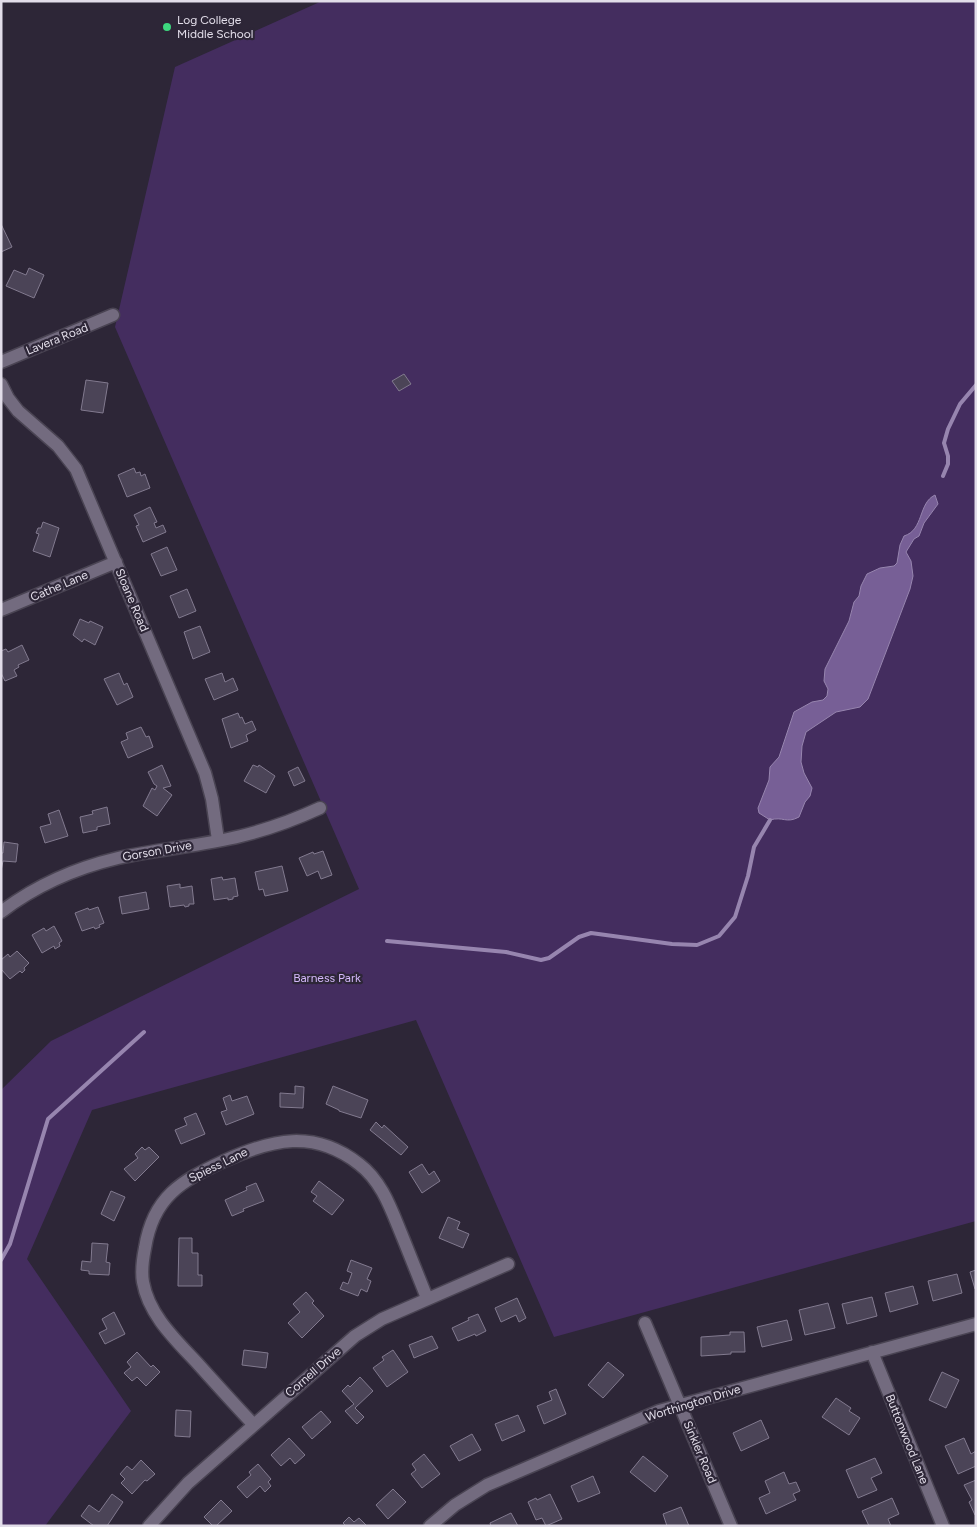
<svg xmlns="http://www.w3.org/2000/svg" width="977" height="1527" viewBox="0 0 977 1527" font-family="Figtree,sans-serif">
<rect width="100%" height="100%" fill="#2d2637"/>
<path fill="#442d5f" d="M322,1H976V1221L554,1337L416,1020L92,1110L27,1259L131,1411L45,1526H1V1090L51,1041L359,889L115,327L175,67Z"/>
<path fill="#775f96" stroke="#9785af" d="M935,495L938,504L924,523L919,536L914,539L906,552L911,561L913,576L910,589L868,699L860,707L836,712L806,732L802,746L801,762L804,773L812,788L810,796L805,802L799,817C786,824 783,816 770,820L759,813L758,808L769,780L770,767L779,757L794,712L812,702L823,700L827,696L828,689L824,681L825,669L849,621L854,602L859,596L861,586L867,574L880,568L894,566L897,563L900,545L904,536C924,530 918,503 935,495Z"/>
<g fill="none" stroke-linecap="round" stroke-linejoin="round">
<path stroke="#9785af" stroke-width="4" d="M943,476L948,464V456L944,443L948,429L960,404L976,385
M387,941L506,952L541,960L549,958L579,937L591,933L672,944L697,945L719,936L735,917L748,876L754,847L770,820
M1,1260L10,1244L48,1119L144,1032"/>
</g>
<path fill="#4b4457" stroke="#827a8f" d="M1,224L12,247L1,252Z
M29,268L44,275L34,298L6,286L14,270L26,275Z
M404,374L411,384L399,391L392,381Z
M86,380L108,383L103,413L81,410Z
M134,468L136,473L140,472L141,476L145,474L150,488L127,497L118,475Z
M150,507L157,522L154,523L156,528L163,525L166,532L143,542L136,526L139,525L134,515Z
M43,522L59,528L50,557L33,551L39,534L36,533L38,528H41Z
M167,547L177,570L161,576L151,554Z
M187,589L196,611L179,618L170,596Z
M80,619L89,623L90,621L103,627L95,645L84,639L82,642L73,635Z
M200,626L210,652L193,659L184,632Z
M22,645L29,660L18,665L19,667L14,670L17,676L5,681L1,673V651L6,649L8,652Z
M119,673L124,685L127,683L133,697L117,705L104,679Z
M222,673L225,682L233,678L238,690L214,700L205,679Z
M238,713L240,718L242,717L245,724L252,721L256,730L246,735L248,741L231,748L222,719Z
M141,727L146,737L149,736L153,747L128,758L121,742L128,739L126,733Z
M162,765L171,786L163,788L172,795L157,816L143,806L152,788L155,790L157,786L154,784L148,772Z
M253,765L258,767L259,765L275,776L266,793L244,781Z
M298,767L305,781L294,786L288,772Z
M107,807L110,824L97,827V830L83,833L80,817L93,814L92,811Z
M59,810L68,836L45,843L40,827L51,824L48,814Z
M4,842L18,844L16,862L3,861L1,871V853H3Z
M323,851L332,875L321,879L318,871L307,876L299,858L313,852L314,854Z
M282,866L288,891L265,896L263,889L259,890L255,872Z
M222,877L223,880L235,878L238,896L233,897V899L228,900V898L214,900L211,879Z
M180,884V888L192,886L194,904H189V906L185,907L184,905L170,907L167,886Z
M146,892L149,909L122,914L119,897Z
M98,907L104,923L99,925L100,927L95,929L94,927L82,931L75,913L88,908L89,910Z
M54,926L62,941L59,943L60,946L55,949L54,946L42,953L32,935L44,928L46,931Z
M17,951L29,963L24,968L25,970L22,973L20,971L10,979L1,969V960L8,954L10,957Z
M295,1086L304,1087L303,1108L280,1107V1093L295,1094Z
M333,1086L368,1100L361,1118L339,1111V1110L326,1104Z
M230,1095L232,1101L247,1096L254,1114L226,1125L221,1112L227,1110L223,1098Z
M196,1113L205,1134L181,1144L175,1130L187,1125L184,1118Z
M376,1122L382,1128L384,1125L408,1147L401,1155L370,1130Z
M142,1147L145,1150L149,1147L159,1157L135,1181L124,1169L138,1158L135,1154Z
M422,1164L429,1175L434,1171L440,1181L422,1193L409,1172Z
M319,1181L344,1200L332,1215L313,1201L317,1196L311,1192Z
M256,1183L264,1201L243,1209L244,1211L232,1216L225,1200L247,1190L246,1187Z
M111,1191L125,1197L114,1221L101,1214Z
M448,1217L460,1222L457,1229L469,1234L463,1248L439,1238Z
M179,1238H192V1253H198V1275H202V1286H178Z
M92,1243L108,1244L106,1262L110,1263L109,1275L89,1274V1271L81,1270L82,1261L91,1262Z
M351,1260L372,1268L367,1279L371,1281L367,1292L361,1289L358,1296L340,1289L343,1282L348,1284L352,1273L347,1271Z
M976,1270V1289H975L970,1272Z
M957,1274L962,1293L933,1301L928,1281Z
M913,1286L918,1304L890,1312L885,1293Z
M306,1292L314,1301L312,1303L324,1316L302,1338L288,1323L300,1312L293,1304Z
M872,1297L877,1316L847,1324L842,1304Z
M517,1298L526,1318L519,1322L516,1315L501,1322L495,1308Z
M828,1303L835,1328L805,1335L799,1310Z
M114,1312L125,1334L105,1344L99,1333L107,1329L102,1319Z
M478,1314L486,1331L476,1336L475,1334L458,1341L452,1328L469,1320L468,1318Z
M787,1320L792,1340L762,1347L757,1327Z
M730,1332H744L745,1352H731V1354L701,1356V1337L730,1335Z
M432,1336L438,1348L414,1358L409,1345Z
M244,1350L268,1353L266,1368L242,1365Z
M393,1350L408,1372L387,1387L373,1368L384,1360L382,1357Z
M137,1352L151,1367L153,1365L160,1372L146,1386L137,1377L132,1381L124,1373L131,1367L127,1362Z
M608,1362L624,1375L603,1398L588,1385Z
M942,1372L959,1380L946,1408L929,1400Z
M360,1377L373,1391L355,1408L364,1417L357,1424L345,1411L354,1404L342,1391L348,1385L350,1387Z
M556,1389L566,1414L544,1424L537,1406L552,1400L549,1392Z
M836,1398L851,1408L849,1411L860,1418L849,1435L822,1417Z
M176,1410L191,1411L190,1437L175,1436Z
M321,1411L331,1422L312,1439L302,1427Z
M518,1415L525,1431L502,1441L495,1424Z
M761,1420L769,1438L741,1451L733,1433Z
M472,1434L481,1450L459,1461L450,1446Z
M289,1438L305,1455L295,1464L290,1458L281,1466L271,1455Z
M964,1438L971,1454L976,1451V1466L958,1474L945,1446Z
M424,1454L440,1474L422,1488L411,1474L416,1470L412,1464Z
M643,1456L668,1476L655,1492L630,1472Z
M875,1458L882,1473L871,1478L877,1490L858,1498L846,1470Z
M141,1460L155,1474L147,1481L145,1480L132,1494L121,1483L125,1479L120,1474L127,1466L132,1470Z
M258,1464L271,1479L268,1482L271,1486L265,1492L260,1486L247,1498L237,1487L251,1475L249,1472Z
M784,1472L789,1484L796,1482L800,1491L793,1494L796,1500L766,1514L759,1498L770,1493L765,1481Z
M593,1476L600,1493L578,1502L571,1486Z
M976,1480V1515H975L969,1502L972,1500L964,1485Z
M393,1489L406,1502L388,1519L376,1505Z
M112,1494L123,1502L107,1526H94L81,1516L89,1505L99,1512Z
M550,1494L562,1519L546,1526L542,1518L536,1520L528,1502L536,1498L537,1500Z
M892,1498L899,1514L888,1519L891,1526H869L862,1511Z
M221,1500L232,1511L216,1526H213L204,1517Z
M681,1507L689,1526H667L663,1514Z
M511,1513L518,1526H491L490,1523Z
M349,1517L354,1522L359,1518L367,1526H346L343,1523Z"/>
<g fill="none" stroke-linecap="round" stroke-linejoin="round">
<g stroke="#4a4453" stroke-width="15">
<path id="minor" d="M1,362L113,315
M1,384L8,398L18,411L58,446L76,469L205,773L212,799L218,840
M1,610L116,562
M1,912C35,886 76,868 118,858C158,849 201,846 241,836C269,829 294,820 320,808
M645,1323L731,1526
M872,1352L943,1526
M253,1424C235,1405 217,1385 199,1365C177,1341 149,1316 143,1282C141,1271 143,1258 145,1248C153,1197 181,1181 224,1161C272,1139 314,1129 359,1164C383,1182 392,1212 403,1238C411,1258 419,1278 427,1298
M149,1526L188,1483L355,1336L382,1319L508,1264
M430,1526L455,1505L487,1485L659,1411L976,1324"/>
</g>
<use href="#minor" stroke="#736b7f" stroke-width="12"/>
</g>
<circle fill="#3dd77e" stroke="#2d2637" stroke-width="2" cx="167" cy="27" r="5"/>
<g text-anchor="middle" dominant-baseline="central" stroke-width="4.5" stroke-linejoin="round" paint-order="stroke">
<g font-size="12" fill="#e2dde9" stroke="#2d2637" text-anchor="start">
<text x="177" y="20">Log College<tspan x="177" dy="14">Middle School</tspan></text>
</g>
<g font-size="12" fill="#e2dde9" stroke="#2d2637">
<text transform="translate(57 339) rotate(-22)">Lavera Road</text>
<text transform="translate(59 586) rotate(-23)">Cathe Lane</text>
<text transform="translate(132 600) rotate(67)">Sloane Road</text>
<text transform="translate(157 851) rotate(-10)">Gorson Drive</text>
<text transform="translate(218 1165) rotate(-26)">Spiess Lane</text>
<text transform="translate(313 1372) rotate(-41)">Cornell Drive</text>
<text transform="translate(693 1403) rotate(-17)">Worthington Drive</text>
<text transform="translate(907 1439) rotate(68)">Buttonwood Lane</text>
<text transform="translate(700 1452) rotate(67)">Sinkler Road</text>
</g>
<g font-size="12" fill="#d3b8fa" stroke="#2d2637">
<text x="327" y="978">Barness Park</text>
</g>
</g>
<rect width="977" height="1527" fill="none" stroke="#e2dde9" stroke-width="5"/>
</svg>
